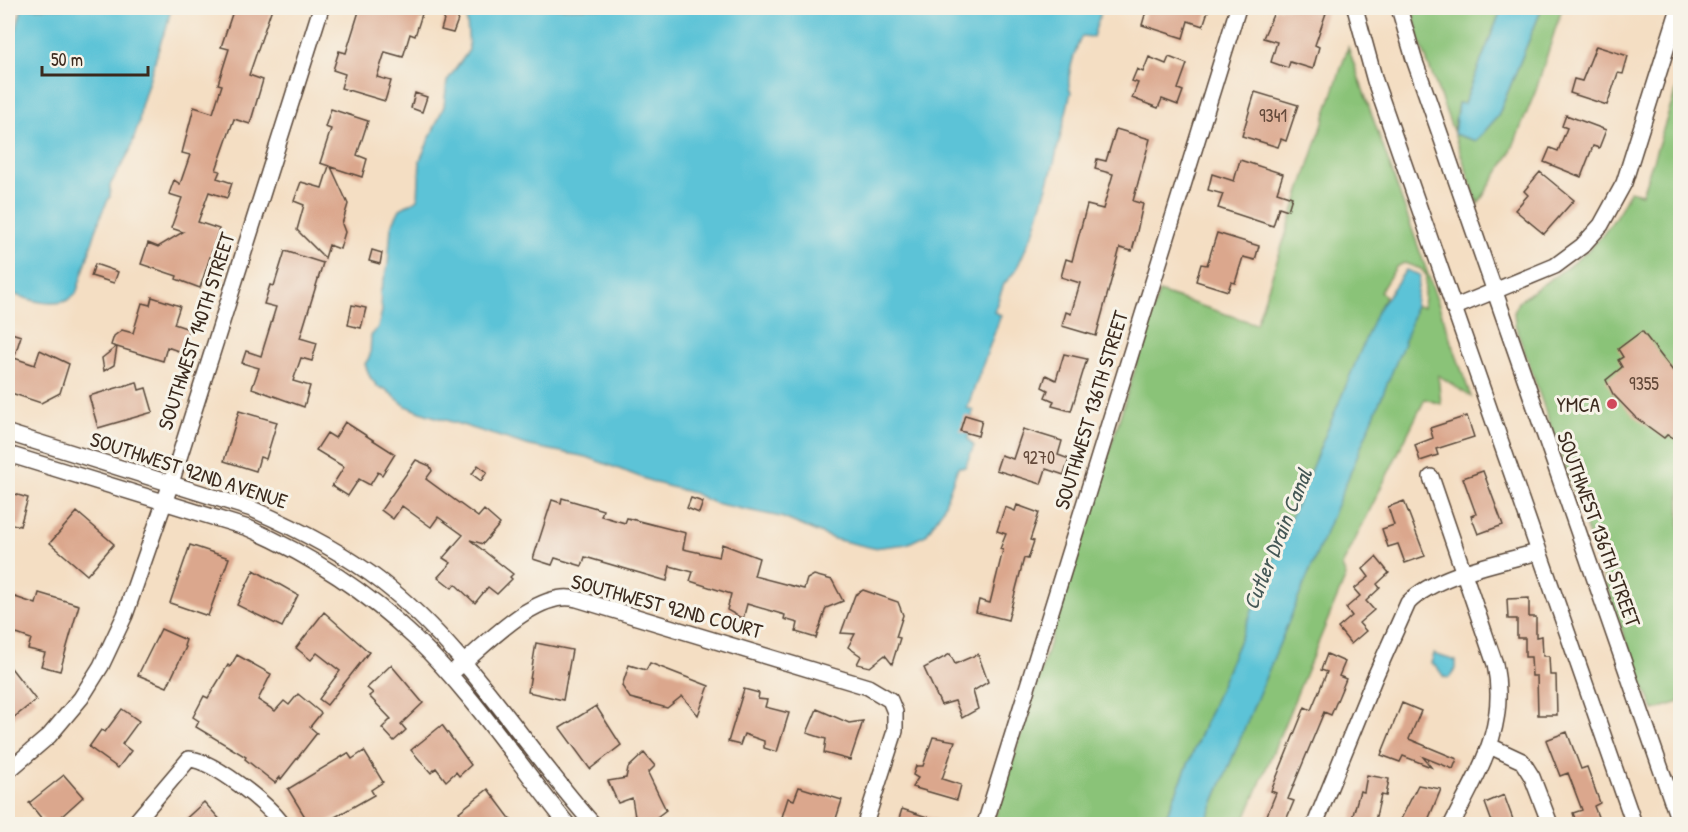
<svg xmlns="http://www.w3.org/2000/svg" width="1688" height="832" viewBox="0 0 1688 832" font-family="'Patrick Hand',sans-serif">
<rect width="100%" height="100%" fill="#f7f3e8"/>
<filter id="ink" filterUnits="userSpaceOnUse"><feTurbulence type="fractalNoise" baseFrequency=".0167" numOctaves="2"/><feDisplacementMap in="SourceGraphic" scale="12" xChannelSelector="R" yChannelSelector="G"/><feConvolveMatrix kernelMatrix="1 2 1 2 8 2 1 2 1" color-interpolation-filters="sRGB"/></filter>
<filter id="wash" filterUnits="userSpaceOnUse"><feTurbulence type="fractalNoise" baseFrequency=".008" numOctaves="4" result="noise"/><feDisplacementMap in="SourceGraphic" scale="24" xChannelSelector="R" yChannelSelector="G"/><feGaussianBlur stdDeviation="1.35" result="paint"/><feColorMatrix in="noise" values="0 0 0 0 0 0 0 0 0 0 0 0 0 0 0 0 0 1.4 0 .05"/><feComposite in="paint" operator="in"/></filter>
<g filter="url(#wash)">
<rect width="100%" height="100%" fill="#f4dec3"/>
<path fill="#8ac378" stroke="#62764b" stroke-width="1.5" d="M1412,8H1502L1464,104L1458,103L1453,131L1420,42Z
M1542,8H1562L1536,90L1510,154L1478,204L1454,134L1476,141L1498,116Z
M1348,47L1471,397L1438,375L1441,404L1425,399L1342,566L1346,576L1243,824H1205L1413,316L1415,306L1423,307L1426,275L1421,269L1404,263L1396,267L1380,292L1385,296L1163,824H993L1159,292L1256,324Z
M1679,81L1680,702L1654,710L1631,656L1515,324L1514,312L1518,302C1571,263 1599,254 1630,191L1642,194Z"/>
<path fill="#5bc3d7" stroke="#4b767a" stroke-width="1.5" d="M22,8H171L166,30L162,38L141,106L139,122L130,151L110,185V196L102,212L76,294C60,312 26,299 8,292V60Z
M470,8H1102L1093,37L1082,36C1076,47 1064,81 1071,92L1054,163L1034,230L1016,270L1004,284L994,312L1001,315L967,408L973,410L968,439L974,446L965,467H958L943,509L926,535L907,544L873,548L834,539L781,517L714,503L693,493L656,483L587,457L530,446L426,414L406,406L385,389L378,387L370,377L365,364L370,356L371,336L378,327L382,311L380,293L388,265L391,227L400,209L418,199L420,160L444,106L447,81L469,50L467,21Z
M1502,8H1542L1498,116L1476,141L1454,134L1458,103L1464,104Z
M1406,270L1420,275L1413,316L1404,343L1205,824H1163L1377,311Z
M1434,654L1456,661V669L1449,678L1444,677L1437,667L1431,663Z"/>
<g id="blocks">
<path fill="#dba78d" d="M234,8H272L249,75L263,80L250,124L234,119L216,170L220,171L217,178L232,183L227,198L209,192L198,222L219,229L200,288L176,279L177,276L141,264L148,243L158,247L183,232L171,228L182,198L169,194L174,180L180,184L190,155L182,153L194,107L213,113L222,85L218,84L229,49L221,47Z
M360,8H402L422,14L415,36L410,34L403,57L385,52L377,77L391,81L385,101L341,88L345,74L333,70L339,51L346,53Z
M1147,8H1209L1203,26L1188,21L1183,38L1142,25Z
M1276,8H1309L1326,13L1315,45L1319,47L1313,69L1290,62L1288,68L1271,62L1277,42L1263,38Z
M446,13L459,17L453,33L441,30Z
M1596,46L1628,56L1623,74L1618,73L1607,105L1570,93L1574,79L1582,81Z
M1149,57L1166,64L1169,57L1187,64L1178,89L1183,91L1178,105L1162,99L1158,108L1132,98L1138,83L1132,81L1137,69L1143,72Z
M1255,92L1298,105L1286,141L1281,139L1278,147L1242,136Z
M415,93L427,97L422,112L411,108Z
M331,109L368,121L357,155L367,159L362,177L331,167L348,204L342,224L345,232L340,249L329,245L325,258L297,230L304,205L294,201L301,182L322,188L329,166L320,163L331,129L325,127Z
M1566,115L1606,130L1599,148L1593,146L1581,177L1544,162L1550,148L1558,151L1567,128L1562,126Z
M1116,129L1150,139L1133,201L1143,204L1136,236L1132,251L1120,248L1096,336L1062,326L1066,312L1071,314L1080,283L1061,277L1066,259L1072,261L1087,205L1103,209L1113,174L1095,169L1097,159L1106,161Z
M1240,160L1283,174L1277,192L1292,197L1288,210L1279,207L1273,226L1218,208L1223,194L1208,190L1212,174L1234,181Z
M1540,172L1574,200L1544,234L1515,210L1528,195L1524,191Z
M1217,233L1259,246L1255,260L1243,257L1235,283L1231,282L1228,291L1196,281L1201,264L1207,265Z
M372,250L382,253L380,264L369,261Z
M285,251L323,263L300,338L317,343L312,361L301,358L293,381L310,386L304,407L252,388L259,368L242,363L246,351L261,356L276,307L264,304L270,285L274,286Z
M95,264L118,272L114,283L91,276Z
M152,297L180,306L174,324L189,329L181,352L167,347L163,361L117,347L114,365L104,371L102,358L116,347L111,345L114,336L122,330L133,333L142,303L150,305Z
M352,305L366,308L361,328L348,325Z
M1642,331L1680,380V441L1667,435L1664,438L1635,417L1613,394L1606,380L1622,367L1618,360L1623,357L1618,349Z
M8,332L21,336L14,358L35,365L40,350L69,364L60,393L41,403L8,392Z
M1064,354L1087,359L1071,411L1052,406L1054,401L1045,397L1048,390L1042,387L1046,375L1056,380Z
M137,382L139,390L146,388L153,412L98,428L89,396Z
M239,411L277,422L266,459L260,457L256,471L224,461Z
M965,415L982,420L978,436L960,431Z
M1467,416L1474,437L1436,449L1438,455L1420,461L1415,445L1433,438L1430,428Z
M345,422L395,454L382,475L378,472L370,485L359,479L348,496L332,486L344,467L316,450L327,433L335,438Z
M1023,429L1062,441L1058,455L1069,459L1064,475L1046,469L1041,484L996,470L1001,455L1013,459Z
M416,460L430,466L432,471L426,479L478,517L484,510L500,524L483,544L470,540L513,574L510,577L512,579L497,594L488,587L475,603L455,584L452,588L438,577L451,563L443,558L463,535L438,517L431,527L402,506L393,519L381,510Z
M478,465L487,472L481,481L472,474Z
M1483,471L1503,525L1478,534L1471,516L1476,514L1463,478Z
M11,493L28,498L20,526L8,523V499Z
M562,498L603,510L601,516L625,523L627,518L686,533L683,549L719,557L722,544L759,558L754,576L804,589L807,579L814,575L832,580L843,601L826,608L816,638L796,632L798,623L784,619L785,615L747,604L743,619L727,610L731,594L690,581L693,572L670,566L667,581L585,557L582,566L555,558L552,565L533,559L552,500L561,503Z
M691,498L703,502L699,513L687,508Z
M1404,501L1425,556L1405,563L1398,544L1388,547L1382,529L1394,525L1388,507Z
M1017,505L1039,513L1030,540L1034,541L1028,559L1024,558L1008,620L976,612L979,600L990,603L1003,550L1000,549L1006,534L997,531L1005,507L1015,511Z
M77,512L114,544L87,575L50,543Z
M190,545L229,558L208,616L170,603Z
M1376,557L1389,573L1377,584L1380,588L1366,601L1374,610L1359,623L1366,631L1351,644L1338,628L1352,616L1346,608L1360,596L1354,589L1369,577L1363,569Z
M254,570L298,595L282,627L237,605Z
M863,590L898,602L903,615L896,637L900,638L892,664L885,655L870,667L857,664L861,656L848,647L855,634L841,633L855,595Z
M39,593L79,605L60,671L41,666L45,653L28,649L31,639L8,631V612L12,596L36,604Z
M1529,598V617H1536V637L1542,636L1543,656H1549L1550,675H1556L1557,715H1538L1537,676H1532L1531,657H1525V638H1517V619H1508L1507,599Z
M324,612L369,652L327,705L319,699L340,671L317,653L311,660L296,648Z
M161,629L186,640L184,646L186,647L167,687L138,675Z
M536,643L572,650L563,700L528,692Z
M950,654L955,664L978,654L988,682L973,691L978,709L962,718L955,701L941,705L924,668Z
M1327,654L1345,662L1339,676L1346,679L1331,715L1324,712L1288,799L1294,801L1284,825H1263L1276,793L1271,791L1305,707L1311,710L1327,672L1321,670Z
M237,655L271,674L258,700L275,711L284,701L289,705L298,694L321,713L310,727L317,733L281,779L280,777L275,783L245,759L246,757L196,727L199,721L193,717L204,696L208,698L228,665L230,667Z
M650,663L709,686L698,715L682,696L667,708L630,698L622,686L629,665L646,670Z
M8,664L36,700L8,722Z
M391,665L423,703L401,724L406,730L394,741L382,728L391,719L369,696L373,693L367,688Z
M744,689L759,693L758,699L767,700L765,707L789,713L777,752L764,748V741L744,734L740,745L728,742Z
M1402,703L1421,711L1409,739L1457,759L1453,769L1423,757L1431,767L1403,756L1400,762L1381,755Z
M596,706L621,745L590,769L560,728Z
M122,709L139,721L122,744L131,751L118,768L89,747L101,730L105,732Z
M817,709L849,723L863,721L850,760L824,753L826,739L807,733Z
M442,725L471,765L459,776L456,772L446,781L436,768L431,773L411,750Z
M1567,732L1581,769L1587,767L1600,803L1594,806L1601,825H1577L1573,813L1582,810L1568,773L1560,776L1546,740Z
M933,737L955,741L942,779L961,785L957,800L912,787L918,778L913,775L916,766H923Z
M364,751L383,782L371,790L374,795L328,821L331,825H310L288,789L348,753L352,759Z
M644,753L655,766L648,773L666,810L657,817L659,825H628L635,817L632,798L618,803L608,781L626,778L628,768Z
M64,775L83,797L52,825H47L29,803Z
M1367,775L1389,779L1386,796L1381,795L1374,825H1350L1360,791L1364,792Z
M1418,785L1441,789L1426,825H1398Z
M799,787L842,800L834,825H806L782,817L788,798L794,800Z
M488,789L515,825H469L459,812Z
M1504,795L1515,825H1493L1485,803Z
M204,802L225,825H179Z
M902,809L943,822V825H897Z"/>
</g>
</g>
<g filter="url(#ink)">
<use href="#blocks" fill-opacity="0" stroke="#574537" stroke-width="1.5"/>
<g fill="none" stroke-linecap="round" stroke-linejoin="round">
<g stroke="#574537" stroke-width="18">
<path id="minor" d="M1355,8L1375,81L1634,824
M1399,8L1414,59L1680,824
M1453,308L1555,266L1582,246L1601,225L1624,183L1679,8
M8,433L252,509C298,529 343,552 383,583C467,649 523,745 593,824
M8,454L248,528C310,555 366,591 415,638C472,693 517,762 567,824
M1431,477L1495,664C1508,727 1479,770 1452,824
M455,670C485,646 537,588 577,599L868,687L890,700L895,712V731L865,824
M1490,746L1522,761L1532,777L1550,824
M8,771L49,736L81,698L101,666L125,615L171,483L321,8
M134,824L189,759C213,760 269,805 282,824
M985,824L1238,8
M1315,824L1374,679L1408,603C1436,574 1499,563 1538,552"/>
</g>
<use href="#minor" stroke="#fff" stroke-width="15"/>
</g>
</g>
<circle fill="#d1495b" stroke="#f7f3e8" stroke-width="2" cx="1612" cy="404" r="6"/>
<g text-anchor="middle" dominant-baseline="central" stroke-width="6" stroke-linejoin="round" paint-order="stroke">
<g font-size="18" fill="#63493a">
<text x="1273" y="115">9341</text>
<text x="1644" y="383">9355</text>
<text x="1039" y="457">9270</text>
</g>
<g font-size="21" fill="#3b2a1e" stroke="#f7f3e8">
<text transform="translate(196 331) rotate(-72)">SOUTHWEST 140TH STREET</text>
<text transform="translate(1091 410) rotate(-73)">SOUTHWEST 136TH STREET</text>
<text transform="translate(189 470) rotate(18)">SOUTHWEST 92ND AVENUE</text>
<text transform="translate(1599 529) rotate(70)">SOUTHWEST 136TH STREET</text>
<text transform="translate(667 606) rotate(15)">SOUTHWEST 92ND COURT</text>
</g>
<g font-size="21" fill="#3b2a1e" stroke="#f7f3e8" text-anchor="end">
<text x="1600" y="404">YMCA</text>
</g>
<g font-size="22" font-style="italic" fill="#455856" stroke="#f7f3e8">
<text transform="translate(1277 539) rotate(-68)">Cutler Drain Canal</text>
</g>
</g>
<rect width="1688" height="832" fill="none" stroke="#f7f3e8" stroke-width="30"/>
<path d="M42 66v9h106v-9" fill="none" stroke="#3b2a1e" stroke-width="3"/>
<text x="51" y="66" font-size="18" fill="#3b2a1e" stroke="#f7f3e8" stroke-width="4.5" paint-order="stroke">50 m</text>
</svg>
